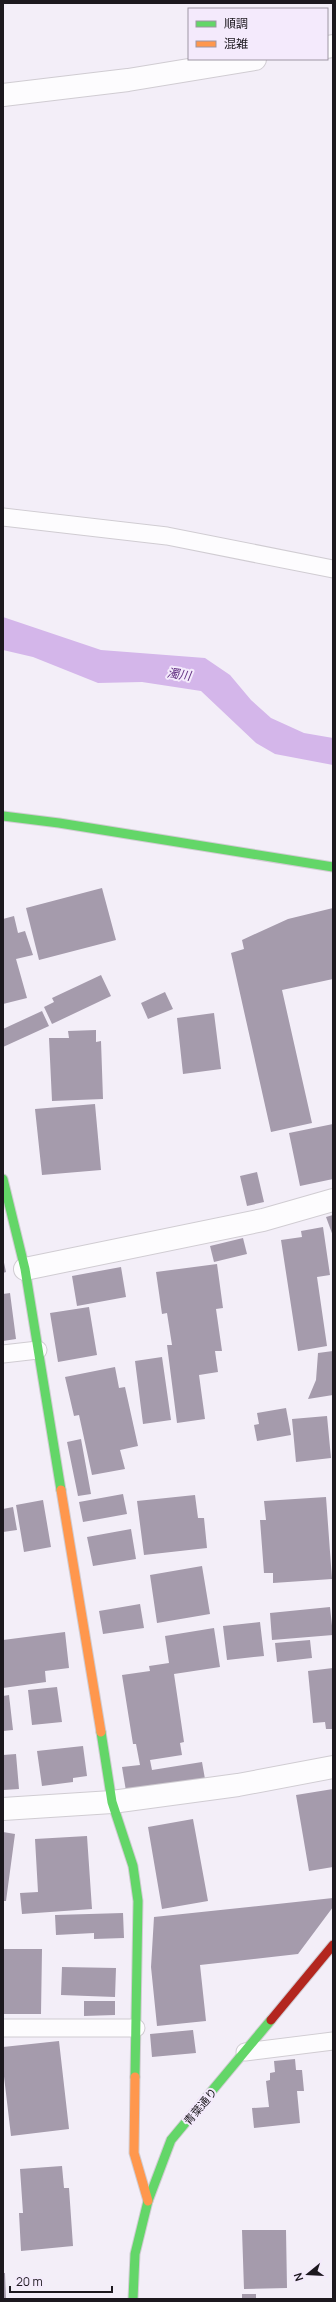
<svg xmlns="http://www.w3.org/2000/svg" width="336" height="2302" viewBox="0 0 336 2302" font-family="Manrope,'Noto Sans JP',sans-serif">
<rect width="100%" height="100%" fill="#f3eef8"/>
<path fill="#d4b6ea" d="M3,617L101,650L205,658L230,675L251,700L271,718L304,733L333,738V765L275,754L256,743L201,691L142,682L98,683L33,657L3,650Z"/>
<path fill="#a59bac" d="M102,888L116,940L39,960L26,908Z
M333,908V979L282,990L312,1123L271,1132L231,953L244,949L242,940L288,919Z
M14,916L18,933L25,931L33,955L16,959L27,998L3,1004V919Z
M101,975L111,996L52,1024L44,1007L54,1002L52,998Z
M165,992L173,1009L148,1019L141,1003Z
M42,1011L49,1026L3,1047V1029Z
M214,1013L221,1069L183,1074L177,1018Z
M96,1030V1042L101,1041L103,1099L52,1101L49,1038H69L68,1031Z
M95,1104L101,1170L42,1175L35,1109Z
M333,1124V1179L300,1186L289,1133Z
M257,1172L264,1202L247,1206L240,1176Z
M333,1215V1236L326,1217Z
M323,1227L330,1275L317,1277L327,1346L298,1351L281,1240L302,1237L301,1231Z
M243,1238L247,1254L214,1262L210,1246Z
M3,1258L6,1272L3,1273Z
M217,1264L223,1308L216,1309L222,1351H215L218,1372L199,1375L205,1419L177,1423L167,1345H172L167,1313L162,1314L156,1272Z
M121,1267L126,1297L77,1306L72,1276Z
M10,1293L16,1339L3,1341V1294Z
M89,1307L97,1355L58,1362L50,1313Z
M333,1351V1395L308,1399L316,1380L318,1353Z
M162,1357L171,1420L143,1424L135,1361Z
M115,1367L119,1388L125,1387L138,1446L120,1450L125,1469L92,1475L79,1415L74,1416L65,1377Z
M286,1408L291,1435L257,1441L254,1425L259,1424L257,1413Z
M327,1416L331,1458L296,1462L292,1419Z
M81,1439L91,1494L78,1496L67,1442Z
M123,1494L127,1514L83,1522L79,1502Z
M195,1495L198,1518H204L207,1548L144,1555L137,1501Z
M326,1497L332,1579L273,1583V1573H264L260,1520H266L264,1501Z
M43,1500L51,1547L24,1552L16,1505Z
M13,1507L17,1530L3,1532V1509Z
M131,1529L136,1559L93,1566L87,1537Z
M202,1566L210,1614L157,1623L150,1575Z
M140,1604L144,1628L103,1634L99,1611Z
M330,1607L333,1635L272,1640L270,1613Z
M260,1622L264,1656L227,1660L223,1626Z
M214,1628L220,1667L174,1674L184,1742L180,1743L182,1755L150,1760L152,1770L202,1762L205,1779L126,1791L122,1767L140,1765L136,1744H133L122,1675L150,1671L149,1666L169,1663L165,1636Z
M65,1632L69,1668L45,1671L46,1682L3,1688V1640Z
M310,1640L312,1658L277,1662L275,1643Z
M333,1668V1729H326L325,1722L313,1723L308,1671Z
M57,1687L62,1722L32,1725L28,1690Z
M9,1695L13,1730L3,1731V1696Z
M83,1746L87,1776L73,1778V1782L42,1786L37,1751Z
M16,1754L19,1789L3,1790V1755Z
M333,1789V1867L309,1871L296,1795Z
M193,1819L208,1901L162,1909L148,1827Z
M3,1832L15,1834L6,1901H3Z
M87,1836L92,1909L22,1914L20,1893L38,1892L35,1839Z
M333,1898V1907L298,1954L200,1965L206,2021L157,2026L151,1967L154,1917Z
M123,1913L124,1938L94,1939V1933L56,1935L55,1915Z
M3,1949H42L41,2014H3Z
M62,1967L116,1968L115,1997L61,1995Z
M84,2001H115V2015L84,2016Z
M193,2030L196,2053L152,2057L150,2034Z
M59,2041L69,2129L11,2136L3,2068V2047Z
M295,2059L296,2070H302L304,2091H297L300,2123L254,2128L252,2108L269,2107L266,2081L270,2080V2073L275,2072L274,2061Z
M62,2166L64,2188H69L73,2246L21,2251L19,2213H23L20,2169Z
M242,2230H286L287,2288L244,2289Z
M3,2273H5L6,2299H3Z
M242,2294H256V2299H242Z"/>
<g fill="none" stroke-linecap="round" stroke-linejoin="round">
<g stroke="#d0ccd2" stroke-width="19">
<path id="lane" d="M3,517L167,536L333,569
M3,1354L38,1350
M3,2028H136
M245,2052L333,2041"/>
</g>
<g stroke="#d0ccd2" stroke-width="24">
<path id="street" d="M327,47L333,46
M3,95L128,80L255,59
M25,1269L263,1220L333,1200
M3,1809L112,1802L238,1785L333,1767"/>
</g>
<g stroke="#d0ccd2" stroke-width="11">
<path id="fast" d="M3,816L59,823L333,867
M3,1179L25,1269L61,1490
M101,1732L112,1802L133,1866L138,1901L135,2077
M133,2299L135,2254L148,2201L171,2140L271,2020"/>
</g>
<g stroke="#d0ccd2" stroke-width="11">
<path id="slow" d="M61,1490L101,1732
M135,2077L134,2153L148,2201"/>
</g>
<g stroke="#d0ccd2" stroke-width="11">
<path id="jam" d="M271,2020L333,1945"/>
</g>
<use href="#lane" stroke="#fdfcfe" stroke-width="17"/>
<use href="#street" stroke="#fdfcfe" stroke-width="22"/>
<use href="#fast" stroke="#63d668" stroke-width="9"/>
<use href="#slow" stroke="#ff974d" stroke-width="9"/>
<use href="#jam" stroke="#b3261e" stroke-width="9"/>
</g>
<g text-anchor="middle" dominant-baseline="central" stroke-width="4" stroke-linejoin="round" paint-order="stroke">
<g font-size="11" fill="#1c181e" stroke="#f4eafc">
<text transform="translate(200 2106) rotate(-50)">青葉通り</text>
</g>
<g font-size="12" font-style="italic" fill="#623082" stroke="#f4eafc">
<text transform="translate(179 674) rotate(8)">濁川</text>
</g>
</g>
<rect width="336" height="2302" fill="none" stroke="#1c181e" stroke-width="8"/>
<rect x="188" y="8" width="140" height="52" fill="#f4eafc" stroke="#9e96a3"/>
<rect x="196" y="21" width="20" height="6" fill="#63d668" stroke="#9e96a3"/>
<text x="224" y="28" font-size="12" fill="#1c181e">順調</text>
<rect x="196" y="41" width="20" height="6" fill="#ff974d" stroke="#9e96a3"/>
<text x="224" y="48" font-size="12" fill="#1c181e">混雑</text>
<g transform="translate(308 2274) rotate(252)" stroke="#f4eafc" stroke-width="3" paint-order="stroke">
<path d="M0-3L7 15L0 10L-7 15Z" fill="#1c181e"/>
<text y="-6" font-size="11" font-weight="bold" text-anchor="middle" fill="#1c181e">N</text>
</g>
<path d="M10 2286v6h102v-6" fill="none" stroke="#1c181e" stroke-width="2"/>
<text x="16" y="2286" font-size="12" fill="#1c181e" stroke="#f4eafc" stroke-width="3" paint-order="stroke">20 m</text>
</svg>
